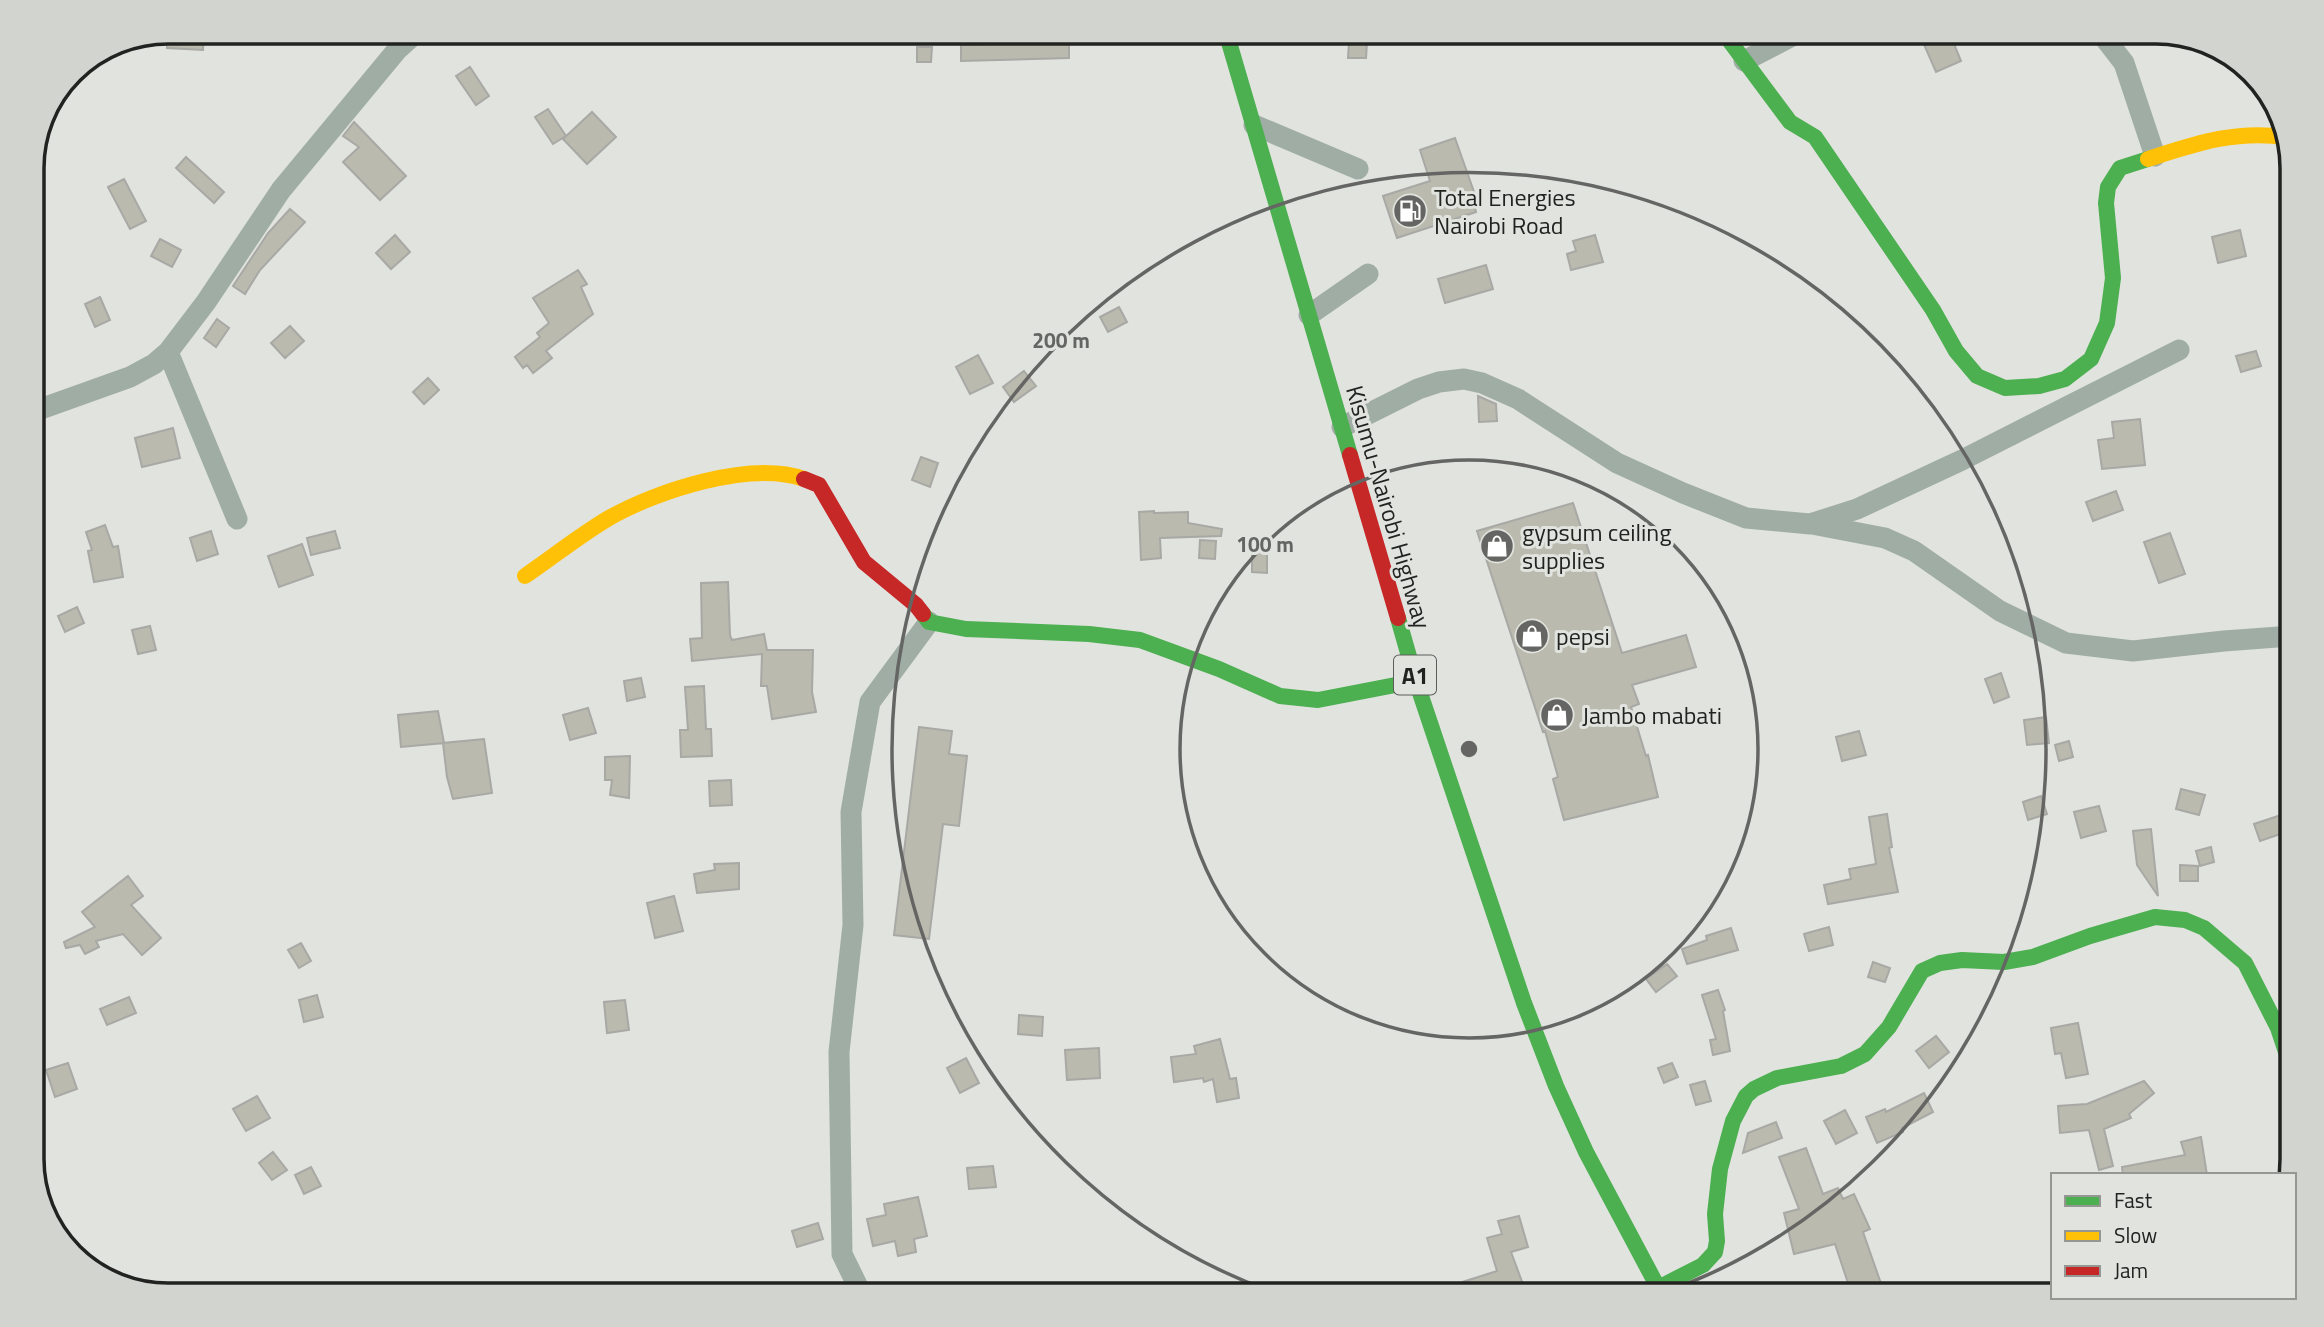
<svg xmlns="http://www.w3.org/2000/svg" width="2324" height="1327" viewBox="0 0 2324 1327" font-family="'Titillium Web',sans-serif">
<rect width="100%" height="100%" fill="#e1e3df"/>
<path fill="#bbbaaf" stroke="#a8a8a5" stroke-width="2" d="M168,32H204L203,50L167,48Z
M1949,32L1961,61L1936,72L1923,42Z
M1069,41V58L961,61V45Z
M1349,42H1367L1366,58H1348Z
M917,47H932L931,62H917Z
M470,67L489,96L476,105L456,76Z
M548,109L566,136L553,144L535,117Z
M592,112L616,137L587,164L563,139Z
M354,122L406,176L380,200L343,162L359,147L343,136Z
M1455,138L1479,206L1475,208L1476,212L1397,238L1383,196L1430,181L1420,150Z
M186,157L224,192L214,203L176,168Z
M124,179L146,221L130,229L108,187Z
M290,209L305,222L260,270L245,294L233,286L268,233Z
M2240,230L2246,256L2218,263L2212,237Z
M395,235L410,252L391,269L376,253Z
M1595,235L1603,262L1571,270L1567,254L1576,251L1573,241Z
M160,239L181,250L172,267L151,256Z
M1486,265L1493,289L1445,303L1438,279Z
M578,270L587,284L581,287L593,314L546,351L552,358L533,373L527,365L523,368L515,357L540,337L537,333L549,323L533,298Z
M100,297L110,320L95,327L85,304Z
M1119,307L1127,322L1108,332L1100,317Z
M217,319L229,328L216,347L204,338Z
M290,326L304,341L285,358L271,343Z
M2256,351L2261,366L2241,372L2236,356Z
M978,355L993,383L970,394L956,367Z
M1024,371L1036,386L1014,402L1003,387Z
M428,378L439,390L424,404L413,392Z
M1478,396L1496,404L1497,421L1479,422Z
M2140,419L2145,465L2102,469L2098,440L2114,438L2112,422Z
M173,428L180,458L142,467L135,438Z
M921,457L938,463L930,487L912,480Z
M2116,491L2123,510L2093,521L2086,502Z
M1573,503L1622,653L1686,635L1696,667L1632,685L1639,704L1631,707L1646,756L1648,755L1658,797L1564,820L1553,779L1558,777L1545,731L1543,732L1477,531Z
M1154,511V513L1188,512V523L1222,529L1221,536L1160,538L1161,558L1141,560L1139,512Z
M105,525L113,547L118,546L123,577L94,582L88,551L92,550L86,532Z
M211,531L218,554L197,561L190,538Z
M335,531L340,548L311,555L307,538Z
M2170,533L2185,574L2159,583L2144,542Z
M1252,537H1267V573L1252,572Z
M1200,540L1216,541L1215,559L1199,558Z
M302,544L313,575L279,587L268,556Z
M728,582L730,635L732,640L764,634L767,650H813L812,692L816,712L772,719L767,686H761L762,654L692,661L690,639L702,638L701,583Z
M77,607L84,623L65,632L58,616Z
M150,626L156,650L138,654L132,630Z
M2001,673L2009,697L1994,703L1985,679Z
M641,678L645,697L627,701L624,681Z
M704,686L706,729H711L712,756L681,757L680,730H688L685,687Z
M588,708L596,733L570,740L563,715Z
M438,711L444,743L401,747L398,715Z
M2046,717L2049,743L2027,745L2024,720Z
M919,727L952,731L949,754L967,756L959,826L943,824L929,939L894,935Z
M1859,731L1866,755L1842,761L1836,737Z
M484,739L492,793L453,799L447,777L443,743Z
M2069,741L2073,757L2059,761L2055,745Z
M630,756L629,798L610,795L612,780H605V757Z
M731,780L732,805L710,806L709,781Z
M2181,789L2205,795L2199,815L2176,809Z
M2041,796L2047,814L2028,820L2023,802Z
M2099,806L2106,831L2081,838L2074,812Z
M2287,813L2292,830L2260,841L2254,824Z
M1887,814L1892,847L1889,848L1898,892L1828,904L1824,885L1851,879L1849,869L1876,864L1869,817Z
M2151,829L2158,896L2137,865L2133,831Z
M2211,847L2214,862L2200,866L2196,851Z
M739,863V889L697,893L694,874L715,870L714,864Z
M2180,865L2198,866V881H2180Z
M128,876L143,896L131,905L161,938L142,955L123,934L96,941L99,947L85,954L80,945L66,948L64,942L95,927L82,912Z
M674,896L683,931L655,938L647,903Z
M1829,927L1833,945L1809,951L1804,934Z
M1731,928L1738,950L1687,964L1682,949L1707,940L1706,936Z
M301,943L311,961L299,968L288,950Z
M1873,962L1890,968L1885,982L1868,977Z
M1667,964L1677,976L1656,992L1646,979Z
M1718,990L1725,1010L1723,1011L1730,1051L1713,1055L1710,1040L1716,1039L1702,995Z
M317,995L323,1017L304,1022L299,1000Z
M129,997L136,1013L107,1025L100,1009Z
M625,1000L629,1030L607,1033L604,1002Z
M1019,1015L1043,1017L1042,1036L1018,1034Z
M2078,1023L2088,1074L2066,1078L2061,1053L2055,1054L2051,1028Z
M1936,1036L1949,1052L1929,1068L1916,1051Z
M1220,1039L1230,1079L1236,1078L1239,1098L1217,1102L1213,1079L1204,1082L1203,1078L1174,1082L1171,1057L1196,1054L1194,1046Z
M1099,1048L1100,1078L1067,1080L1065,1050Z
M966,1058L979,1083L960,1093L947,1068Z
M68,1063L77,1089L55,1097L46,1070Z
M1672,1063L1678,1077L1664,1083L1658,1068Z
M1705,1081L1711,1101L1696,1105L1690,1085Z
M2144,1081L2154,1093L2129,1114L2131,1118L2104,1129L2113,1166L2099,1170L2089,1130L2060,1133L2058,1106L2087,1104Z
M1924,1093L1933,1112L1902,1128L1903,1132L1877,1143L1866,1117L1885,1109L1886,1112Z
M257,1096L270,1118L246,1131L233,1109Z
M1845,1110L1857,1133L1836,1144L1824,1121Z
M1776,1122L1782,1138L1743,1153L1748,1133Z
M2201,1137L2207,1175H2123L2122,1167L2185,1155L2181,1142Z
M1806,1148L1823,1194L1838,1188L1843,1199L1854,1194L1870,1229L1863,1232L1885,1295H1852L1835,1244L1794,1254L1784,1213L1799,1209L1779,1157Z
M273,1152L287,1170L272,1180L259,1163Z
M993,1166L996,1187L969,1189L967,1168Z
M311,1167L321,1186L304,1194L295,1175Z
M918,1197L927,1236L914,1239L916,1252L898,1256L895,1241L873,1246L867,1219L886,1215L884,1204Z
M1519,1216L1528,1247L1511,1252L1527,1295H1507L1503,1287L1476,1295H1432L1431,1292L1497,1271L1487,1238L1502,1234L1498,1221Z
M818,1223L823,1239L797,1247L792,1231Z"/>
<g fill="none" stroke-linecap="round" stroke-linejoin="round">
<path stroke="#a0ada5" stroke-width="21" d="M2100,32L2124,63L2155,156
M1744,61L1800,32
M1254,125L1358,169
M1309,315L1368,274
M168,352L237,519
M32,412L130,377L154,364L168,352L206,302L281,190L397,50L417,32
M1342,427L1418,389L1439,382L1464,379L1482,383L1518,399L1617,463L1683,493L1746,518L1810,524L1857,509L1962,460L2179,350
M1812,524L1885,538L1914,551L2000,611L2066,643L2133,651L2224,641L2292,636
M862,1295L842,1254L839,1052L853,925L851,812L870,702L929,622"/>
<path stroke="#4caf50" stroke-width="16" d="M1226,32L1350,455
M1723,32L1790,122L1815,137L1933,310L1956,351L1977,376L2005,388L2039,386L2065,379L2091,359L2107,323L2113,278L2106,203L2108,187L2120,168L2148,159
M923,614L929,622L966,629L1089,634L1140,640L1219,669L1280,696L1318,700L1416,681
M1398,618L1416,681L1524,1003L1556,1086L1586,1152L1662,1295
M1658,1288L1703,1265L1715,1252L1717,1241L1715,1214L1720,1169L1733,1121L1746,1096L1754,1089L1777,1078L1841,1066L1865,1054L1889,1027L1922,971L1940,963L1962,960L2004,962L2033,957L2090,936L2155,917L2185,920L2204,928L2245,963L2278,1028L2292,1070"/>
<path stroke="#ffc107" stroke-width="16" d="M2148,159C2195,144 2234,130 2285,137
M525,576C553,557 580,535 609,518C656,491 751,460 804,479"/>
<path stroke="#c62828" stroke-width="16" d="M1350,455L1398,618
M804,479L819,485L864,562L916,605L923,614"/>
</g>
<g fill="none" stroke="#656664" stroke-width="3.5">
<circle cx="1469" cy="749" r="289"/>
<path d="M1281 1295A577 577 0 1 1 1657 1295"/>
</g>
<defs>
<g id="fuel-disc" transform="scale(1.75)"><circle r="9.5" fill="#656664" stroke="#e1e4de"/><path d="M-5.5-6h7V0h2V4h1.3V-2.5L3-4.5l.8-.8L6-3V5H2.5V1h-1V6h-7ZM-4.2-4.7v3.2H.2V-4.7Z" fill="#fff"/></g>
<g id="shop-disc" transform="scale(1.75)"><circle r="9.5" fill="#656664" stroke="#e1e4de"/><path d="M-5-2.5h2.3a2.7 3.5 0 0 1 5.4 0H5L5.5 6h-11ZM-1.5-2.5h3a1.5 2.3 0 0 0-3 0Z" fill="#fff"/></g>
</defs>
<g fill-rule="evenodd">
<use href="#fuel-disc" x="1410" y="211"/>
<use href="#shop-disc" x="1497" y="546"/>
<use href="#shop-disc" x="1532" y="636"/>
<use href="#shop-disc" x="1557" y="715"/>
</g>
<g text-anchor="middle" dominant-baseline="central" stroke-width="6" stroke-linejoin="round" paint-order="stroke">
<rect fill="#e1e4de" stroke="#5b5d5a" stroke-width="2" x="1394" y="655.5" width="42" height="39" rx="5"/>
<g font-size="23" font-weight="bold" fill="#222321">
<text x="1415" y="675">A1</text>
</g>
<g font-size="24" fill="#222321" stroke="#e1e4de" text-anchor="start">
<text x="1434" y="197">Total Energies<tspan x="1434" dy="28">Nairobi Road</tspan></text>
<text x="1522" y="532">gypsum ceiling<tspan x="1522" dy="28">supplies</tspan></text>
<text x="1556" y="636">pepsi</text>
<text x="1582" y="715">Jambo mabati</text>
</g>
<g font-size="24" fill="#222321" stroke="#e1e4de">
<text transform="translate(1389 507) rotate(74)">Kisumu-Nairobi Highway</text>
</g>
</g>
<path d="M0 0H2324V1327H0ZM168 44H2156A124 124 0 0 1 2280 168V1159A124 124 0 0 1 2156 1283H168A124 124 0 0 1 44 1159V168A124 124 0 0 1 168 44Z" fill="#d2d5cf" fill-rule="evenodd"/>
<path fill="none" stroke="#222321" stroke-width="3.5" d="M168 44H2156A124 124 0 0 1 2280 168V1159A124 124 0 0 1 2156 1283H168A124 124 0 0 1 44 1159V168A124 124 0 0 1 168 44Z"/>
<circle cx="1469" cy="749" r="10" fill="#656664" stroke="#e1e4de" stroke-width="3.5"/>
<g font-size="21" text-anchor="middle" font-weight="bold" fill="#656664" stroke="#e1e4de" stroke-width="6" stroke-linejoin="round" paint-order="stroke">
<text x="1061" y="348">200 m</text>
<text x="1265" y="552">100 m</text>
</g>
<rect x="2051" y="1173" width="245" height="126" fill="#e1e4de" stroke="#959792" stroke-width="2"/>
<rect x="2065" y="1196" width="35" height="10" fill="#4caf50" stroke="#959792" stroke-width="2"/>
<text x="2114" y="1208" font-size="21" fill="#222321">Fast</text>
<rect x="2065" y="1231" width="35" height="10" fill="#ffc107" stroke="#959792" stroke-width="2"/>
<text x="2114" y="1243" font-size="21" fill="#222321">Slow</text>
<rect x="2065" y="1266" width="35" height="10" fill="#c62828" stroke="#959792" stroke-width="2"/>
<text x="2114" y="1278" font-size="21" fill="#222321">Jam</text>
</svg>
